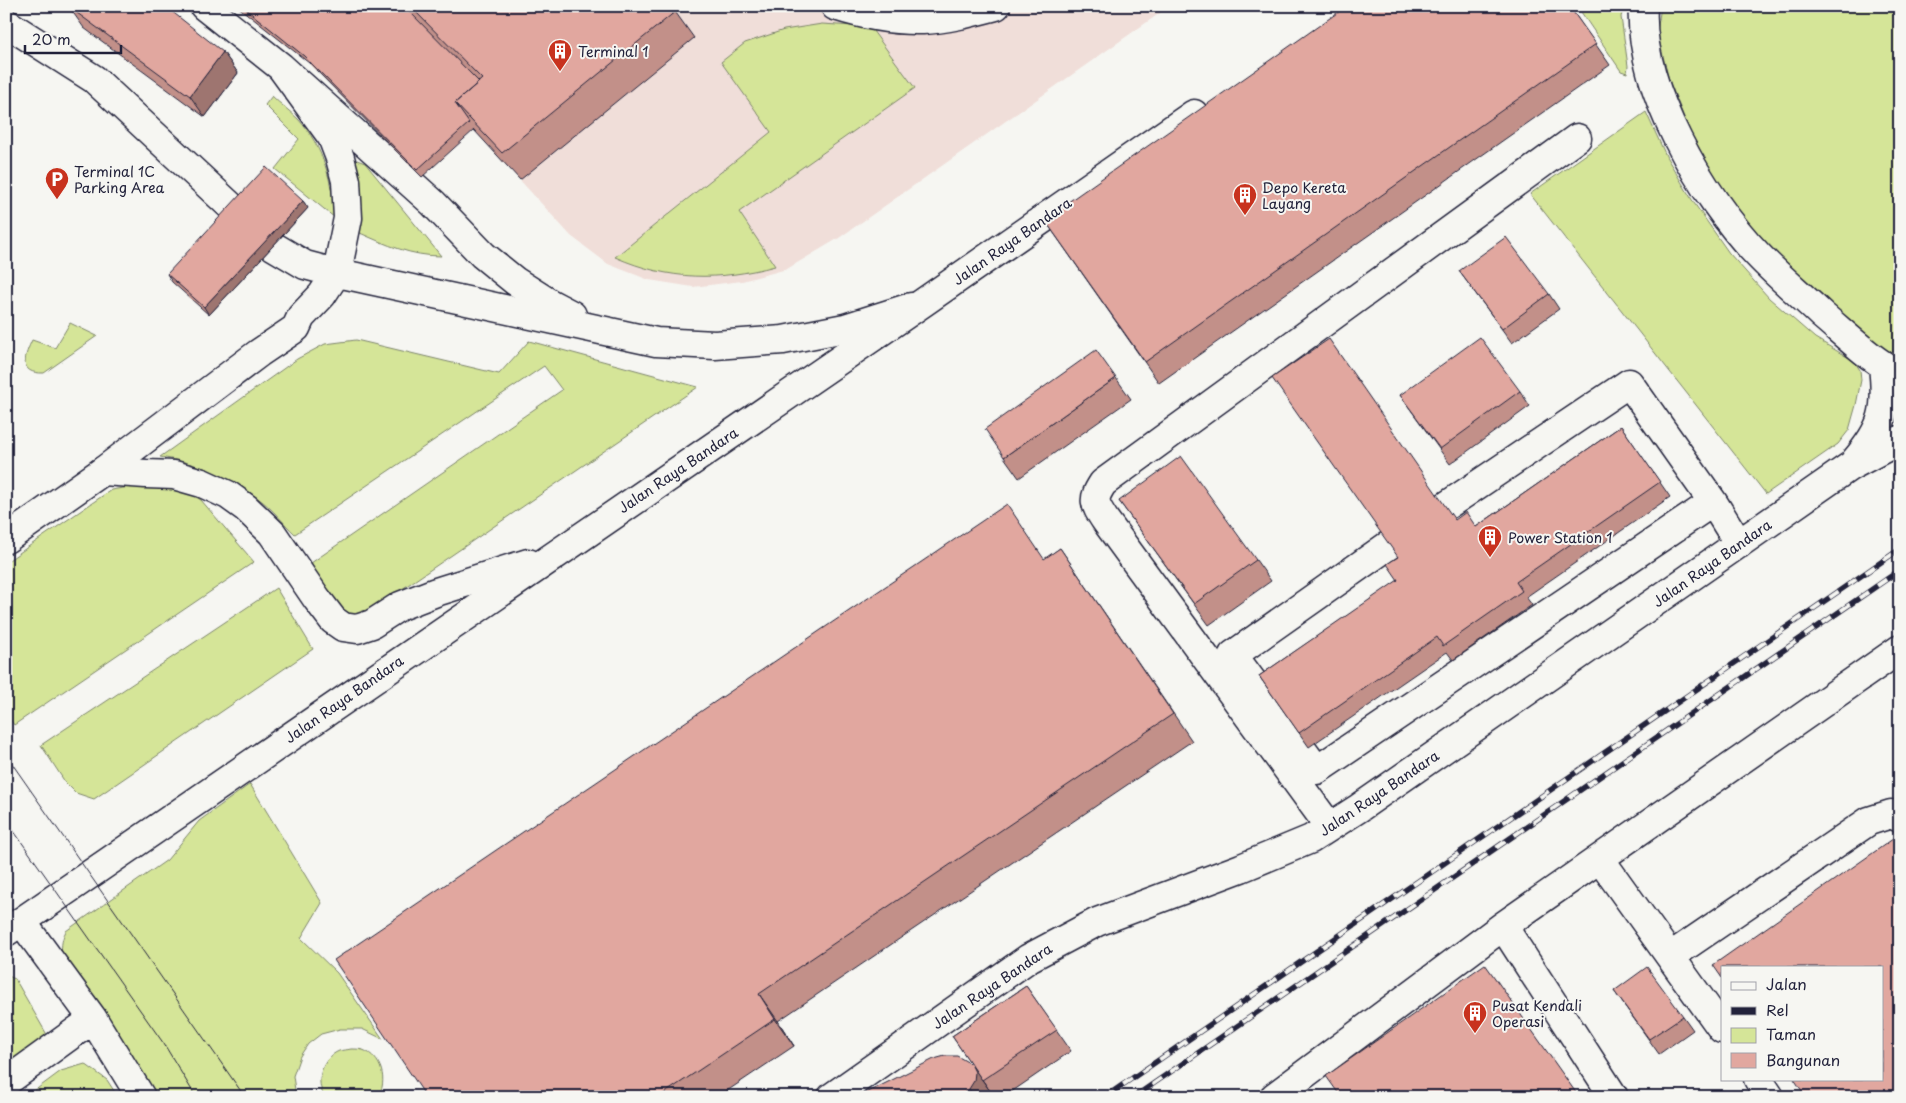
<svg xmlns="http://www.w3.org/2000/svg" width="1906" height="1103" viewBox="0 0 1906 1103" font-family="'Playpen Sans',sans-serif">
<rect width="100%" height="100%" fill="#f6f6f2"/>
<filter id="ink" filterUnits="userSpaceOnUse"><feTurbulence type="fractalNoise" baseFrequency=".02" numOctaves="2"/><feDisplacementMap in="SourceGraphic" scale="10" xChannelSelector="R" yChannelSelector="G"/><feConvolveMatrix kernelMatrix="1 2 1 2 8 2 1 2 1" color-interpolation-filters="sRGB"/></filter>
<g filter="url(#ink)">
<path fill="#f0ded9" d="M402,6H1170L839,238L787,269L742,281L693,287L649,280L608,264L571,236L474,130Z"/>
<path fill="#d5e598" stroke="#7c846a" d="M1577,6H1624L1621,17L1628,66L1627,73L1621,71Z
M1661,6H1900V359L1878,348L1815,294L1752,230L1719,184L1689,130L1669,80L1657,32Z
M822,24L870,27L915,88L739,212L775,266C718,281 670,281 615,257L771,132L721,62L745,43L784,30Z
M272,96C280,104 290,111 298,119C324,147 332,182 335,218L275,169L299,139L265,105Z
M1646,112L1667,158L1694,203L1729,253L1769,298L1815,338L1854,361L1860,370L1861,380L1856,405L1849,430L1838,444L1766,494L1530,194Z
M357,160L365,163L441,256C411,256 387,245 360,233V213L355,162Z
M70,323L97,336L44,373C17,374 25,355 32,340L55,348Z
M356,340L499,374L529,341L698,387L367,613L355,618L339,612L311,563L562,390L544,366L295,534C283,523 272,508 259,499C230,477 196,463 160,457L297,359L325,344Z
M147,484L182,488L201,500L254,562L14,725L6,714V562L111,490Z
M276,588L313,649L94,799L76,793L65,782L41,745Z
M250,784L322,903L301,938L337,973L383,1039L362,1029H340L321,1034L308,1044L300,1056L293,1076L296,1097H155L62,960C61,949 61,940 66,931L167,860L199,821Z
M6,975L15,979L46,1033L47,1038L6,1067Z
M351,1049C355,1049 359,1049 363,1050C382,1057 388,1081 378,1097H325C314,1082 322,1058 339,1051C342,1050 347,1050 351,1049Z
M85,1064L107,1080L118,1097H26L61,1071Z"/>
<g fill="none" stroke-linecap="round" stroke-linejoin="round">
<g stroke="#22223b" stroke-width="31">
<path id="minor" d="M204,6L281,67L433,203L483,255L515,281L551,304L572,315
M835,6C863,15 893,21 923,20C947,19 973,12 996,6
M1643,6C1638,88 1703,198 1758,255C1778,276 1801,295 1822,315C1847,336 1871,360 1900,375
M6,23L94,79L237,212
M273,246L305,265L324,270L656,342L715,345L783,340L845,328L911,307
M1855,461C1884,427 1888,410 1883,366
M1446,506L1629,383L1713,502L1739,544
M6,539L103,471L259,353L296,328L301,317L322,295L337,272L348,218L346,181L340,158L332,137L281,67
M1389,545L1233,655L1317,770L1713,502
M1329,826L1105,520C1094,503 1092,500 1103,483L1577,138
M1600,859L1722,1029
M22,922L93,1019L141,1097
M1503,926L1614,1097
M1671,956L1869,821L1891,814L1900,818
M1758,1079L1770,1097
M6,1082L93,1019
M832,1097L1029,958L1097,922L1241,868L1311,839L1359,808L1849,467L1900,440
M1274,1097L1503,926L1900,649"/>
</g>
<g stroke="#22223b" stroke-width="31">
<path id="major" d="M103,471L146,474L174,475L202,483L228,495L246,508L272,533L317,599L333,620L343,627L357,629L372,624L400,606L436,592L528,563
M6,932L921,304L1194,114"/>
</g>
<use href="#minor" stroke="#f6f6f2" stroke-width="28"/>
<use href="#major" stroke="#f6f6f2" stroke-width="28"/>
<path stroke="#22223b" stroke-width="1" d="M6,755L245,1097
M6,820L164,1044L196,1097"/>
<g stroke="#22223b" stroke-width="5.5">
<path id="rail" d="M1105,1097L1900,549
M1134,1097L1900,570"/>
</g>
<use href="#rail" stroke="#f6f6f2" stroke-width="4" stroke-dasharray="11" stroke-linecap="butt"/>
</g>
<path fill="#c29089" stroke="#22223b" d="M237,6H671L694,38L520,180L474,130L422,177L309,63Z
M1569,6L1610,65L1159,383L1044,219Z
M69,7L223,52L238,73L205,117L84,28Z
M303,201L308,208L209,315L172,282L167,274Z
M1459,271L1549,294L1559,309L1512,343Z
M1116,378L1131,399L1019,478L1004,457Z
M1520,391L1530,406L1450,464L1400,395Z
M1621,426L1670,497L1526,597L1532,605L1453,660L1447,652L1309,747L1259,676L1398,581V557L1455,520L1476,527Z
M1119,501L1256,560L1271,581L1209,625Z
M1060,548L1192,741L778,1021L794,1046L718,1097H416L423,1092L1045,559Z
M1026,986L1071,1051L1004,1097H994L952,1036Z
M1614,991L1683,1016L1693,1030L1659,1054Z
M971,1064L990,1091L993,1097H856Z"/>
<path fill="#9e756f" stroke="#22223b" d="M223,52L238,73L205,117L190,96Z
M303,201L308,208L209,315L204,307Z
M759,994L778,1021L794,1046L775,1019Z
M971,1064L990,1091L993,1097H975L969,1089Z"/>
<path fill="#e1a79f" stroke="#22223b" d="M69,6H165L223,52L190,96L69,7Z
M242,6H404L479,82L455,103L469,123L417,170L304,56Z
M410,6H671L676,11L502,153L455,103L482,79Z
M1347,6H1569L1596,44L1145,362L1044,219Z
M266,167L303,201L204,307L167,274Z
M1506,237L1549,294L1502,329L1459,271Z
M1480,337L1520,391L1440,449L1400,395Z
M1329,339L1455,520L1466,512L1476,527L1621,426L1660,482L1516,582L1522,591L1443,646L1437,637L1299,733L1259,676L1398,580L1387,564L1398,557L1272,378Z
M1096,350L1116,378L1004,457L985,429Z
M1181,456L1256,560L1194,604L1119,501Z
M1007,504L1044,559L1060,548L1173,714L759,994L775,1019L659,1097H416L423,1092L334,960Z
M1900,834V1097H1806L1794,1079H1882V967H1722V978L1713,965Z
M1485,964L1579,1097H1341L1326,1076Z
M1647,967L1683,1016L1649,1039L1614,991Z
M1026,986L1057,1030L982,1080L952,1036Z
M945,1056H957L971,1064L975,1072L974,1081L969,1089L960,1097H856L876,1088L934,1059Z"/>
</g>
<defs>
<g id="building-pin" transform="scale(1.25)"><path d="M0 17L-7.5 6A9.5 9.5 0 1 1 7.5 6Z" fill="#c8321e" stroke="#f6f6f2"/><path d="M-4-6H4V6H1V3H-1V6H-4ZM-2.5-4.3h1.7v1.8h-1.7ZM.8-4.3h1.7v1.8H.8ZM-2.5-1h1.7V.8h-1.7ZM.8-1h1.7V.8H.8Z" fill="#fff"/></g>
<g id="parking-pin" transform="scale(1.25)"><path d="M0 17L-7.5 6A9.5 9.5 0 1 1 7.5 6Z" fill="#c8321e" stroke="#f6f6f2"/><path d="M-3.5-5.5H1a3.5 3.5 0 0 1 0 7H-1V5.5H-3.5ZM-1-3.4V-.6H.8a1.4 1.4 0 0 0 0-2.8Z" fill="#fff"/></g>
</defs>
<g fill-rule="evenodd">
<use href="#building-pin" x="560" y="51"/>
<use href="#parking-pin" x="57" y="179"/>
<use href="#building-pin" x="1245" y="195"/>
<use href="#building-pin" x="1490" y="537"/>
<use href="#building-pin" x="1475" y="1013"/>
</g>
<g text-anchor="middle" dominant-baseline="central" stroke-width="4" stroke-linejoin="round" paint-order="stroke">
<g font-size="14" fill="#22223b" stroke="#f6f6f2" text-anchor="start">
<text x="578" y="51">Terminal 1</text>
<text x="74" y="171">Terminal 1C<tspan x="74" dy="16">Parking Area</tspan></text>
<text x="1262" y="187">Depo Kereta<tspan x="1262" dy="16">Layang</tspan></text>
<text x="1508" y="537">Power Station 1</text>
<text x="1492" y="1005">Pusat Kendali<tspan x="1492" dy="16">Operasi</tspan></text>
</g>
<g font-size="14" fill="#22223b" stroke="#f6f6f2">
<text transform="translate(1012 241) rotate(-35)">Jalan Raya Bandara</text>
<text transform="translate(678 470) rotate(-34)">Jalan Raya Bandara</text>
<text transform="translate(1712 563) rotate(-35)">Jalan Raya Bandara</text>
<text transform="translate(344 699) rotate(-35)">Jalan Raya Bandara</text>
<text transform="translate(1379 793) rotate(-34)">Jalan Raya Bandara</text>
<text transform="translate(992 986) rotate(-34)">Jalan Raya Bandara</text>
</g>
</g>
<rect width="1906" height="1103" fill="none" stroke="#f6f6f2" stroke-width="25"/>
<rect x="12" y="12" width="1881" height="1078" fill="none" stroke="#22223b" stroke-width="2" filter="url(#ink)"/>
<rect x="1721" y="966" width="162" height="115" fill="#f6f6f2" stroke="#a1a1a9"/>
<rect x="1731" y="982" width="25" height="8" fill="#f6f6f2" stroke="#a1a1a9"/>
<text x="1766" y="990" font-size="15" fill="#22223b">Jalan</text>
<rect x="1731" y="1007" width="25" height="8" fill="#22223b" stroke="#a1a1a9"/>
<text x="1766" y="1016" font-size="15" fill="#22223b">Rel</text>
<rect x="1731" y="1028" width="25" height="15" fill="#d5e598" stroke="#a1a1a9"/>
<text x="1766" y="1040" font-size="15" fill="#22223b">Taman</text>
<rect x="1731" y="1053" width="25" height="15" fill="#e1a79f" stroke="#a1a1a9"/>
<text x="1766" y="1066" font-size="15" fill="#22223b">Bangunan</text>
<path d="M25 45v8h96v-8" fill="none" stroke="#22223b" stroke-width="2.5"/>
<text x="32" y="45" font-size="15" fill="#22223b" stroke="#f6f6f2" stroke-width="4" paint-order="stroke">20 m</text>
</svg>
